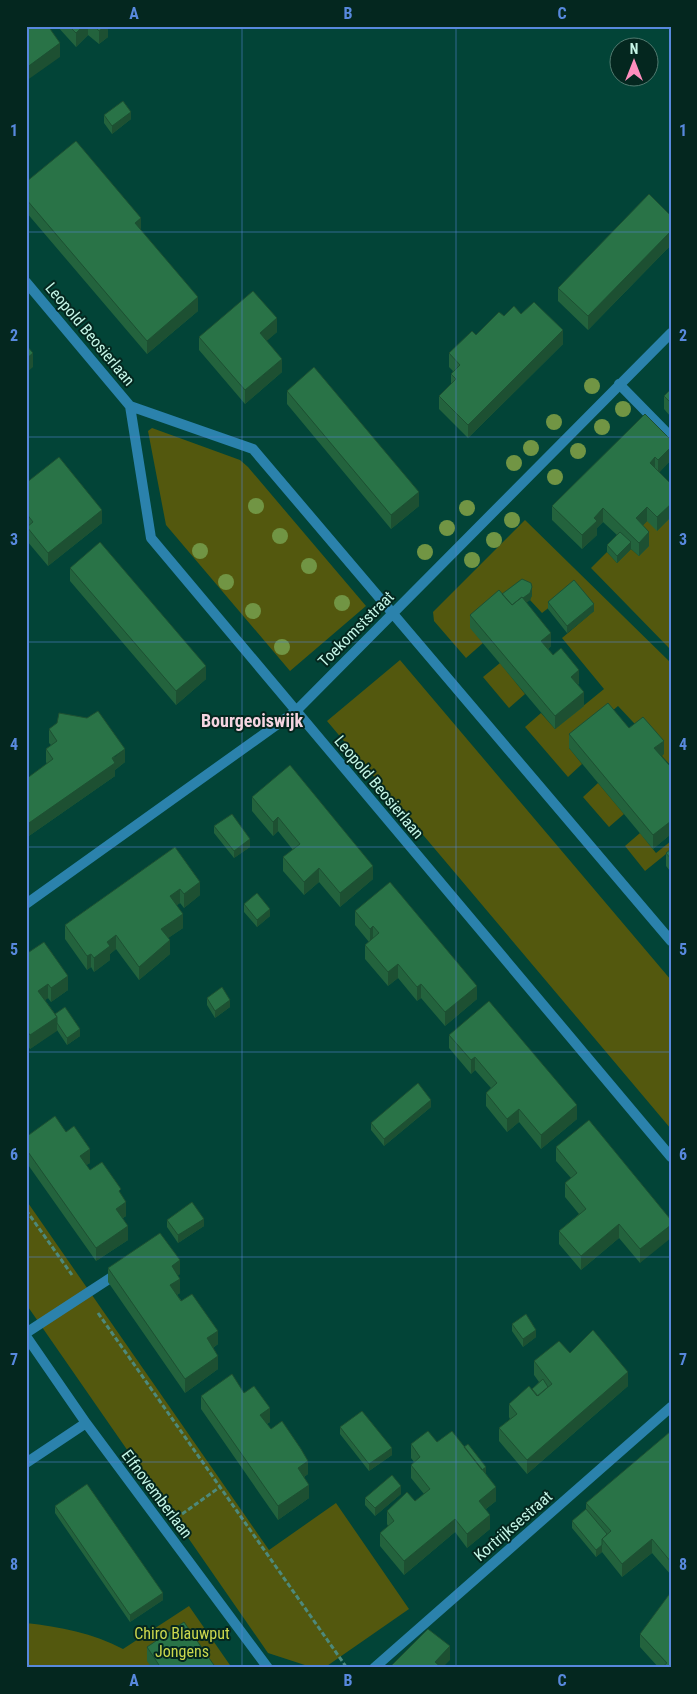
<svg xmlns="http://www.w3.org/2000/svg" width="697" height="1694" viewBox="0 0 697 1694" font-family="'Roboto Condensed',sans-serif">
<rect width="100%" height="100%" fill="#024437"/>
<path fill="#53580e" d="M152,428L240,460L248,467L366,606L290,671L166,525L148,431Z
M671,517V646L669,648L591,568L607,552L617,563L631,549L639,556L636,532L647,521Z
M525,520L671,663V766L662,756L663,754L618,706L569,748L582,764L568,777L525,727L541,713L555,729L604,689L562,638L594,611L574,588L542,613L530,600L532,595L471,628L483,643L466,658L434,621L433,612Z
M400,660L671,980V1129L327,721Z
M500,663L525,694L509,708L483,677Z
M598,783L624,814L609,827L583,797Z
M640,833L656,853L671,841V850L645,871L625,846Z
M26,1200L269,1550L336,1503L409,1609L324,1668H314L268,1653L26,1304Z
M189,1606L232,1668H26V1623C60,1627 93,1633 123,1649Z"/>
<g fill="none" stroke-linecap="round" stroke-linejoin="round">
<path stroke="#4d897b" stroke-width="3" stroke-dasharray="5 2.5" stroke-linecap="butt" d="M26,1210L72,1275
M98,1313L347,1668
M182,1514L220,1487"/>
<path stroke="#2b82ac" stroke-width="10" d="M619,384L671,437
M26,1333L118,1273"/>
<path stroke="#2b82ac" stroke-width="10" d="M26,282L130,406L253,449L671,941
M130,406L151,538L671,1157
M26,904L296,711L671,333
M26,1336L86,1423L268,1668
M26,1463L86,1423
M374,1668L671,1407"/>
</g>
<g fill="#719544">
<circle cx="592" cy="386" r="8"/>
<circle cx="623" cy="409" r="8"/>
<circle cx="554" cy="422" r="8"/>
<circle cx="602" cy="427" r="8"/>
<circle cx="531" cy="448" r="8"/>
<circle cx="578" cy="451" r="8"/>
<circle cx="514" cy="463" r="8"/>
<circle cx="555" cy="477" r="8"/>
<circle cx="256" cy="506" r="8"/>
<circle cx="467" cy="508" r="8"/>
<circle cx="512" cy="520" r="8"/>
<circle cx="447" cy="528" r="8"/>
<circle cx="280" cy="536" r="8"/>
<circle cx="494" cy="540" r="8"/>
<circle cx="200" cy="551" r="8"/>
<circle cx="425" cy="552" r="8"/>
<circle cx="472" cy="560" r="8"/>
<circle cx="309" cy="566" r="8"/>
<circle cx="226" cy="582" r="8"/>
<circle cx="342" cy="603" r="8"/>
<circle cx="253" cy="611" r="8"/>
<circle cx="282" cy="647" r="8"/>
</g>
<path fill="#23633d" d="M57,26H108V37L99,44L88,35L76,47Z
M104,115L131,119L112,134L104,123Z
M671,179V196L669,194V180Z
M26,182L141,230L198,311L147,354L26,212Z
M671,216V245L588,330L558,301V288Z
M521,314L563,344L468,438L439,409V396L451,384V374L453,371L449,367V353L504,316Z
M277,332L266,341L282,372L245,404L199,350V337Z
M671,389V417L664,409V396Z
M287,391L419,506L391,529L287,404Z
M671,440V460L659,472L669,482L671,481V517L657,531L647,521L643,525L649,546L639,556L631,549L617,563L607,552V545L617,535L603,522L597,528V535L582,549L552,520V506Z
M26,483L102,523L48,566L27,541Z
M70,568L206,679L176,705L70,581Z
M502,594L532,595L530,600L526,602L551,646L548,649L579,683L578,685L584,706L555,729L470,628V615Z
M548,602L594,611L567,633L548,609Z
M629,728L664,754L661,756L670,766H671V834L653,849L569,748V734Z
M49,729L125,762L115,770V776L26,838V779L47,764L46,762V749L51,745L49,743Z
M252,797L373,879L340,907L319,882L304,895L283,871V857L293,850L278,831L273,836L252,811Z
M214,826L250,847L234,858L214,833Z
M175,847L200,895L184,908L180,903L177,905L183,928L168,938L170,954L139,980L116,949L110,954V960L94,972L91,967L87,970L65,939V925Z
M671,849V872L666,866V853Z
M244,904L270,916L257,927L244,912Z
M355,911L477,999L445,1026L421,998L417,1001L398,978L388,986L365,959V945L369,942L355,925Z
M26,954L68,990L51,1002L48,998L45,1000L55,1014L80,1036L67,1045L57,1030L30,1049L26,1044Z
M207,998L230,1007L215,1018L207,1005Z
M449,1035L577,1119L541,1149L519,1122L507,1132L486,1106V1093L491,1088L475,1070L471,1074L449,1048Z
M431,1107L384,1146L371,1130V1123Z
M66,1132L90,1163L86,1165L90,1170L121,1195L126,1216L123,1218L128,1240L96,1261L26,1162V1137Z
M556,1147L671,1220L640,1263L619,1238L581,1270L559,1244V1231L579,1214L565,1197V1183L571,1178L556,1161Z
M167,1220L204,1226L178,1243L167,1227Z
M108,1268L180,1274L178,1275L180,1293L177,1295L218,1344L213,1348L218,1369L185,1393L108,1282Z
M512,1324L536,1337L523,1347L512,1331Z
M570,1353L628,1386L527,1474L499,1441V1428L510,1419L509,1417V1404L532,1390L539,1382L534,1375V1361Z
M244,1393L270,1422L267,1424L271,1429L308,1474L304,1477L309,1498L278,1520L201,1409V1396Z
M340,1427L392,1455L369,1471L340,1434Z
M671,1431V1575L652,1553L622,1577L602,1552L596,1557L572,1528V1521L586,1509V1503Z
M437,1442L486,1474L496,1501L486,1509L490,1529L467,1548L455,1532L404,1575L380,1546V1533L388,1526L387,1524V1511L415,1501L424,1494L411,1478V1465L414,1462L411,1458V1444Z
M401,1494L375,1516L365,1505V1498Z
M55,1506L163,1600L130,1622L55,1513Z
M640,1634L671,1668H659L640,1647Z
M147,1647L216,1668H152L147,1661Z"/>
<path fill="#1d5032" d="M83,26H88V35L76,47V33Z
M105,26H108V37L99,44V31Z
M60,43V57L26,81V68Z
M131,112V119L112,134V126Z
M141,218V231L135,223Z
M671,231V245L588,330V316Z
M198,297V311L147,354V341Z
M277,318V332L260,347V333Z
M563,330V344L468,438V425Z
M33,353V367L26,373V359Z
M282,359V372L245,404V390Z
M671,447V460L658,474V460Z
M655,457V471L650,463Z
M419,492V506L391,529V515Z
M671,504V517L657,531V517Z
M647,507V521L636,532V518Z
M603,508V522L597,528V535L582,549V535L594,518Z
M102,510V523L48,566V553Z
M649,532V546L639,556V543Z
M631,542V549L617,563V556Z
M532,587V595L530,600L510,617V609Z
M594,604V611L567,633V626Z
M551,633V646L541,654V641Z
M206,666V679L176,705V691Z
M579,670V683L571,690V677Z
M584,692V706L555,729V716Z
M664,741V754L654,762V748Z
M125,749V762L115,770V776L26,838V825Z
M278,817V831L273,836V822Z
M671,821V834L653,849V835Z
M250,839V847L234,858V851Z
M373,866V879L340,907V893Z
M319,868V882L304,895V882Z
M200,882V895L184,908V894Z
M180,889V903L170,910V896Z
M270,909V916L257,927V920Z
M183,914V928L161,943V929Z
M373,926V940L370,942V929Z
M116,935V949L110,954V960L94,972V958L107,942Z
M170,940V954L139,980V967Z
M91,954V967L87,970V956Z
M398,964V978L388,986V972Z
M68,976V990L51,1002V988Z
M48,984V998L38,1005V991Z
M421,984V998L417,1001V987Z
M477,986V999L445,1026V1012Z
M230,1000V1007L215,1018V1011Z
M57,1017V1031L30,1049V1035Z
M80,1029V1036L67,1045V1038Z
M475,1057V1070L471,1074V1060Z
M431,1100V1107L384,1146V1139Z
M577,1105V1119L541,1149V1135Z
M519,1109V1122L507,1132V1119Z
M90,1149V1163L80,1169V1156Z
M126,1202V1216L116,1222V1209Z
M204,1219V1226L178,1243V1235Z
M619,1224V1238L581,1270V1256Z
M671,1225V1238L640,1263V1249Z
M128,1226V1240L96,1261V1248Z
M180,1260V1274L172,1280V1266Z
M180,1279V1293L170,1299V1285Z
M536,1330V1337L523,1347V1339Z
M218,1331V1344L207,1352V1338Z
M218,1356V1369L185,1393V1379Z
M628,1372V1386L527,1474V1460Z
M270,1408V1422L260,1428V1415Z
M392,1448V1455L369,1471V1464Z
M308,1461V1474L298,1481V1468Z
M486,1467V1474L479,1472Z
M309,1485V1498L278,1520V1506Z
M401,1486V1494L375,1516V1508Z
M496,1487V1501L479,1514V1501Z
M490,1515V1529L467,1548V1534Z
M455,1519V1532L404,1575V1561Z
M652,1539V1553L622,1577V1564Z
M602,1545V1552L596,1557V1550Z
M163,1593V1600L130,1622V1615Z
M450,1646V1660L442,1668L435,1662Z"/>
<path fill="#297347" stroke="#1d5032" d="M26,26H48L60,43L26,68Z
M69,26H83L76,33Z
M94,26H105L99,31Z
M123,101L131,112L112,126L104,115Z
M76,141L141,218L135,223L198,297L147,341L26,199V182Z
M649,194L671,216V231L588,316L558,288Z
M253,291L277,318L260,333L282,359L245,390L199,337Z
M534,302L563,330L468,425L439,396L456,379L451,374L460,365L449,353L472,331L476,335L499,312L504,316L514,306L521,314Z
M26,345L33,353L26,359Z
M314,367L419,492L391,515L287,391Z
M671,389V403L664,396Z
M645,414L671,440V447L658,460L655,457L650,463L671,484V504L657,517L647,507L636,518L649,532L639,543L603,508L594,518L597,521L582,535L552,506Z
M59,457L102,510L48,553L27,527L33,522L26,513V483Z
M620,532L631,542L617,556L607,545Z
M100,542L206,666L176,691L70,568Z
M522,579L531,583L532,587L530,593L523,598L522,597L512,605L502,594Z
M574,580L594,604L567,626L548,602Z
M499,590L512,605L522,597L551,633L541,641L553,655L561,648L579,670L571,677L584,692L555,716L470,615Z
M608,703L629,728L643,717L664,741L654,748L670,766H671V821L653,835L569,734Z
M98,711L125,749L112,758L115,763L26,825V779L53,759L46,749L57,741L49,729L57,723L59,713L87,718Z
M290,765L373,866L340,893L319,868L304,882L283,857L300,844L278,817L273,822L252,797Z
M232,814L250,839L234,851L214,826Z
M175,847L200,882L184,894L180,889L170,896L183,914L161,929L170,940L139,967L116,935L107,942L110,946L94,958L91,954L87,956L65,925Z
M671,849V859L666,853Z
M390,882L477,986L445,1012L421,984L417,987L398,964L388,972L365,945L379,933L373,926L370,929L355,911Z
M257,893L270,909L257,920L244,904Z
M44,942L68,976L51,988L48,984L38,991L57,1017L30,1035L26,1030V954Z
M222,987L230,1000L215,1011L207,998Z
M489,1001L577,1105L541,1135L519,1109L507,1119L486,1093L497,1083L475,1057L471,1060L449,1035Z
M65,1007L80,1029L67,1038L57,1023V1017L55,1014Z
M418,1083L431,1100L384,1139L371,1123Z
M55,1116L66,1132L74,1126L90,1149L80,1156L90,1170L102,1162L121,1189L119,1191L126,1202L116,1209L128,1226L96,1248L26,1149V1137Z
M589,1120L671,1220V1225L640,1249L619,1224L581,1256L559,1231L586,1209L565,1183L577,1173L556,1147Z
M192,1202L204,1219L178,1235L167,1220Z
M160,1233L180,1260L172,1266L180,1279L170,1285L181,1301L192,1294L218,1331L207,1338L218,1356L185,1379L108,1268Z
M526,1314L536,1330L523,1339L512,1324Z
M593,1330L628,1372L527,1460L499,1428L517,1414L509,1404L529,1386L537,1396L552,1384L534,1361L559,1341L570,1353Z
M232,1374L244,1393L254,1386L270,1408L260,1415L271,1429L282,1421L301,1449L308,1461L298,1468L309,1485L278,1506L201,1396Z
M543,1379L548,1387L538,1396L532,1389Z
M362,1411L392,1448L369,1464L340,1427Z
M428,1431L437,1442L452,1431L496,1487L479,1501L490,1515L467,1534L455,1519L404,1561L380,1533L394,1521L387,1511L407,1492L415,1501L430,1489L411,1465L420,1457L411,1444Z
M671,1431V1562L652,1539L622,1564L602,1539L611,1531L586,1503Z
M468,1444L486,1467L482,1470L464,1447Z
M392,1475L401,1486L375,1508L365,1498Z
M87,1484L163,1593L130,1615L55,1506Z
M586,1509L607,1534L602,1539V1545L596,1550L572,1521Z
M671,1592V1668H661L667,1663L640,1634Z
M184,1622L216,1668H161L147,1647Z
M428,1629L450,1646L435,1662L442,1668H389Z"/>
<path fill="none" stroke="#5889dd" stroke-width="1" stroke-opacity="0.55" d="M242,26V1668M456,26V1668M26,232H671M26,437H671M26,642H671M26,847H671M26,1052H671M26,1257H671M26,1462H671"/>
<g text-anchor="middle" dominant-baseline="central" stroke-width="4" stroke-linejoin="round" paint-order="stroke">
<g font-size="16" fill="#c5f6e7" stroke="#04271f">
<text transform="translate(90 334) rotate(50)">Leopold Beosierlaan</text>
<text transform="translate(356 629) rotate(-45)">Toekomststraat</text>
<text transform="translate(379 787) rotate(50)">Leopold Beosierlaan</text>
<text transform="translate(157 1494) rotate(53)">Elfnovemberlaan</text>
<text transform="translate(513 1526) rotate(-41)">Kortrijksestraat</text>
</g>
<g font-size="16" fill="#ccd84e" stroke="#04271f">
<text x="182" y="1633">Chiro Blauwput<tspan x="182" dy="18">Jongens</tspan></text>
</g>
<g font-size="18" font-weight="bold" fill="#f6d5e1" stroke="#04271f">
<text x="252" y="720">Bourgeoiswijk</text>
</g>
</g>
<rect width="697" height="1694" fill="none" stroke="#04271f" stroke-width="55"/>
<g transform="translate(634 62)"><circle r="24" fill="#04271f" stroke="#517a6f"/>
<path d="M0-4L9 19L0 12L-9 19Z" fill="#fe8ebe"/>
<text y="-8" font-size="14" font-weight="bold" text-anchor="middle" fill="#c5f6e7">N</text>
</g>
<rect x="28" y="28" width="642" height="1638" fill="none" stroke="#5889dd" stroke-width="2"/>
<g font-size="16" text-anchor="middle" font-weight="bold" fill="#5889dd">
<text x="134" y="19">A</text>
<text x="348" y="19">B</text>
<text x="562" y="19">C</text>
<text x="14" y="136">1</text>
<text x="683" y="136">1</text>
<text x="14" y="341">2</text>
<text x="683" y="341">2</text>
<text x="14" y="545">3</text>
<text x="683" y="545">3</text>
<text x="14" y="750">4</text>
<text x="683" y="750">4</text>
<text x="14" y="955">5</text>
<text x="683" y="955">5</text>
<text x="14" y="1160">6</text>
<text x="683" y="1160">6</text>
<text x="14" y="1365">7</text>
<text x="683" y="1365">7</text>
<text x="14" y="1570">8</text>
<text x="683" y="1570">8</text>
<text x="134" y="1686">A</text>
<text x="348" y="1686">B</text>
<text x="562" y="1686">C</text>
</g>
</svg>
